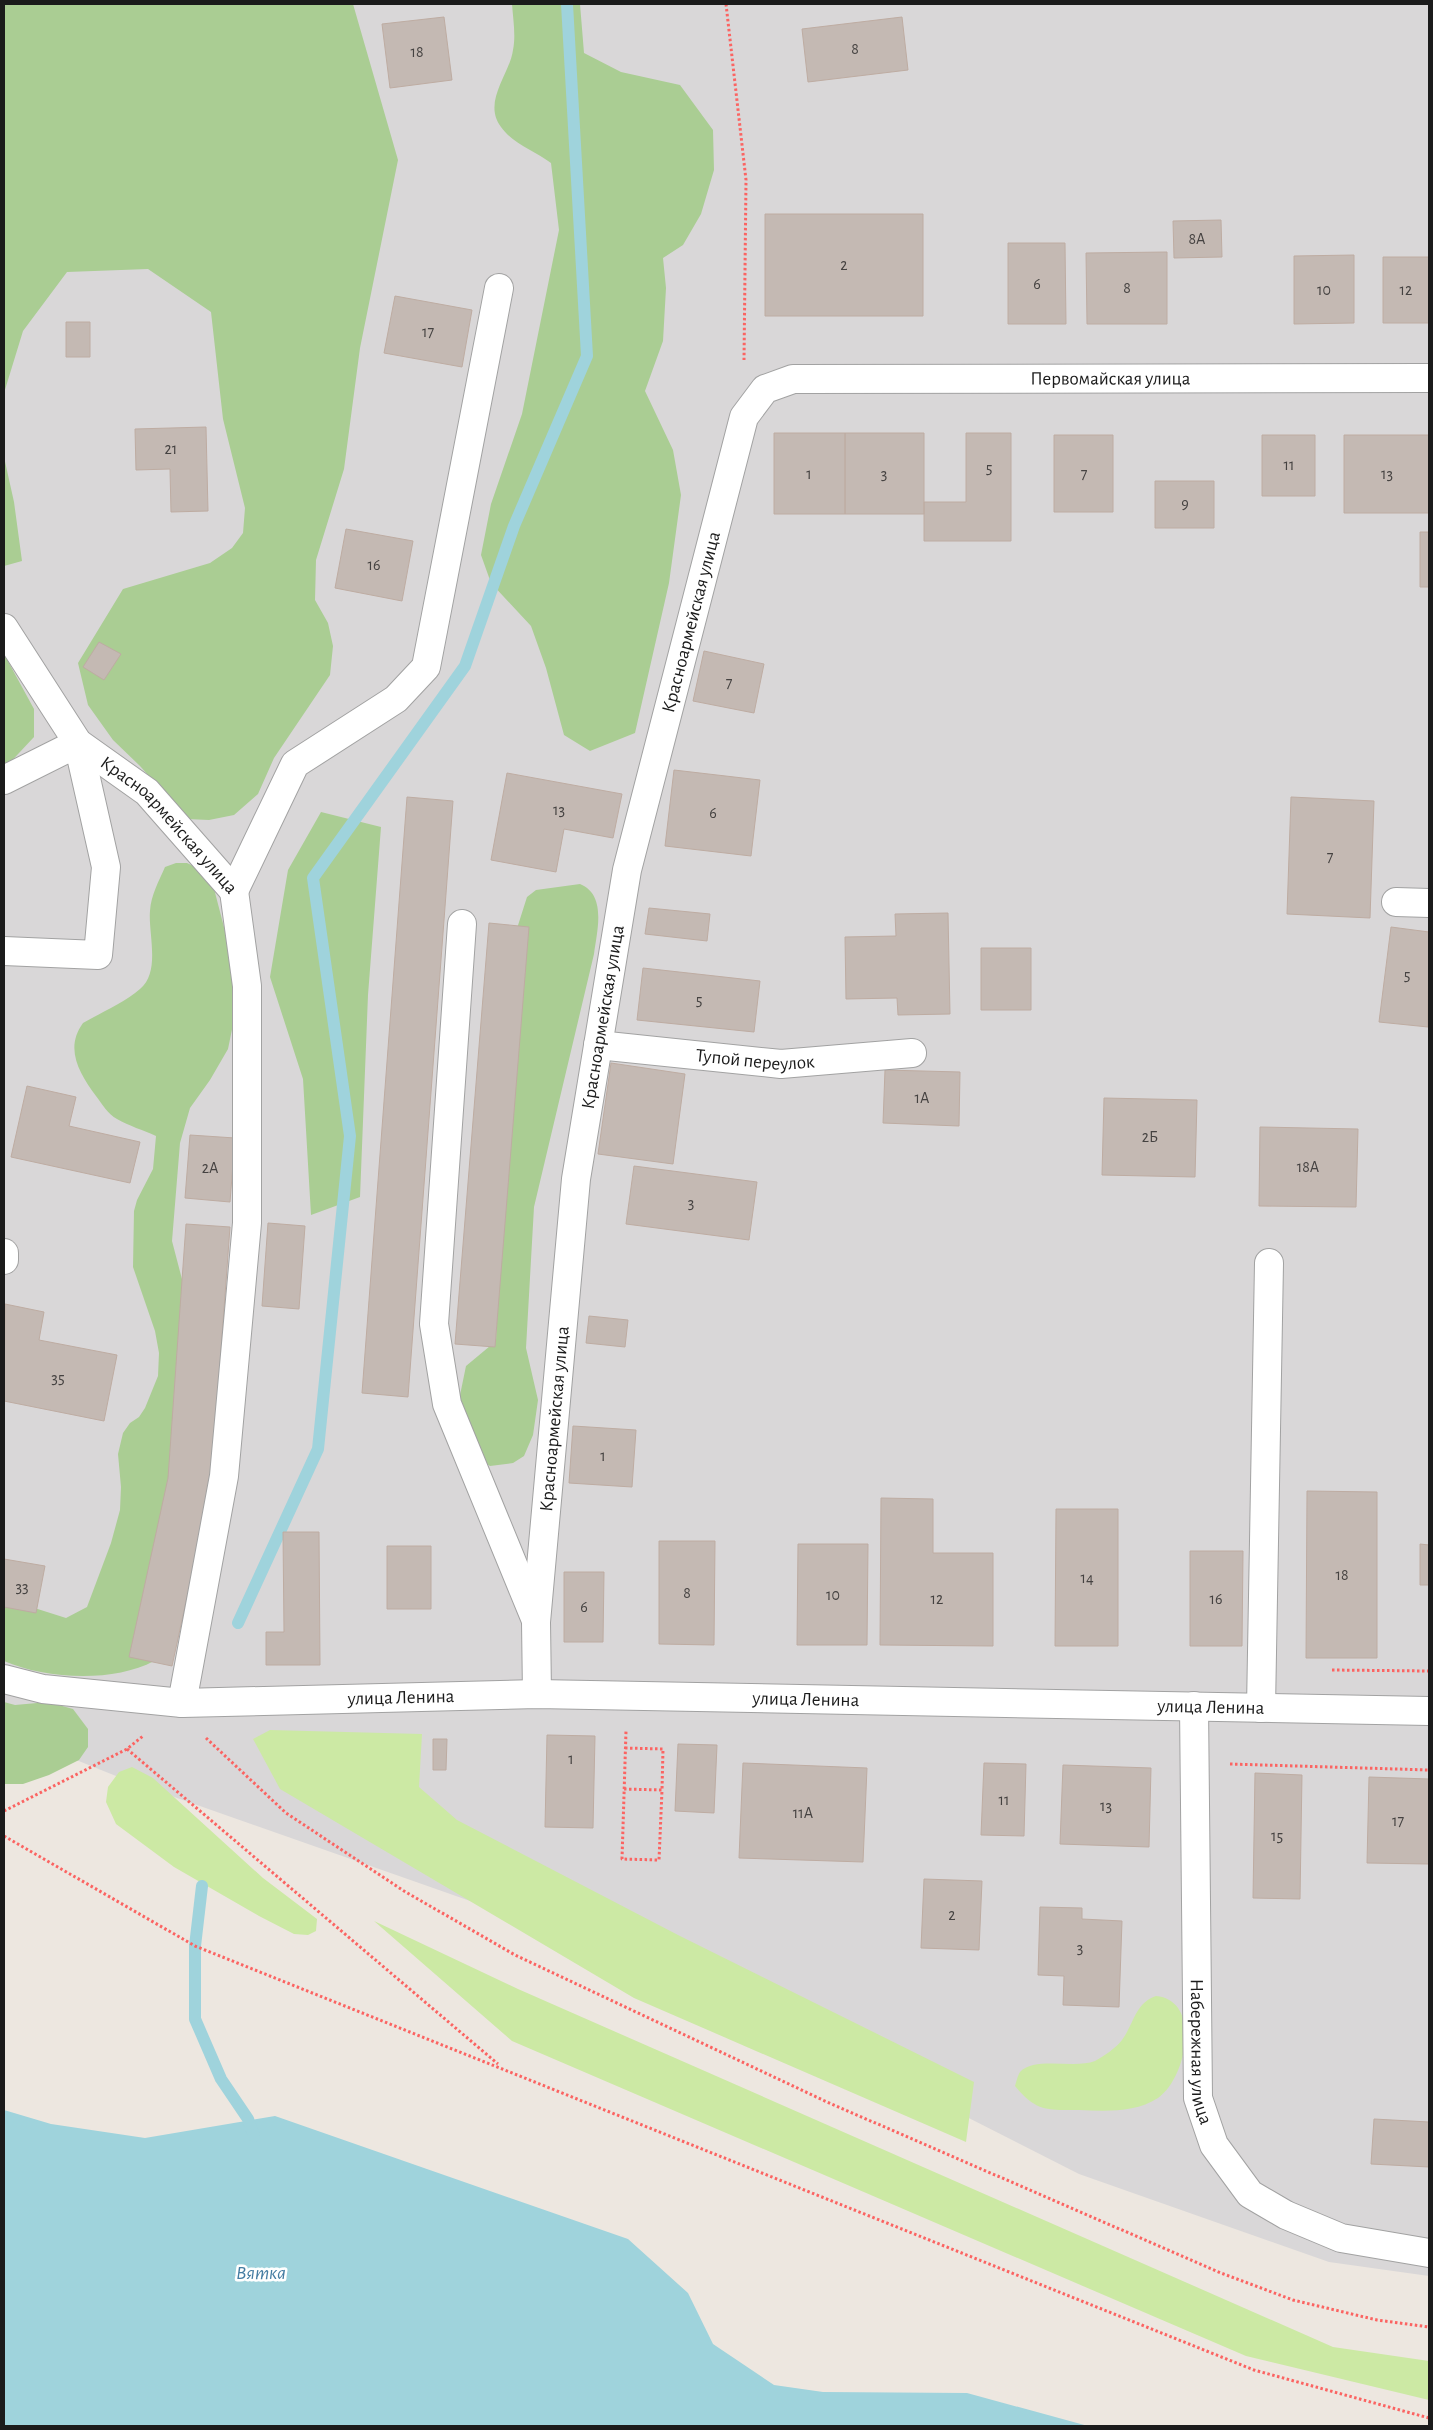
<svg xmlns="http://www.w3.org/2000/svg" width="1433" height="2430" viewBox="0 0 1433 2430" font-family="'Alegreya Sans',sans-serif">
<rect width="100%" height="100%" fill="#ede7e0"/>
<path fill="#d9d7d8" d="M4,4H1429V2276L1329,2262L1079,2174L703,1983L126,1780L4,1731Z"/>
<path fill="#cce9a4" d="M270,1730L422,1734L419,1787L457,1820L678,1935L974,2082L966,2142L634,1998L280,1789L253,1739Z
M132,1767L153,1778L263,1878L317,1919L316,1931L308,1935L294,1934L259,1916L174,1867L116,1824L106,1802L108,1787L119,1772Z
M374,1921L518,1989L1333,2347L1429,2361V2400L1246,2356L512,2041Z
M1156,1996C1202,2000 1187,2078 1158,2098C1135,2113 1105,2111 1079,2110C1048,2110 1036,2112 1015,2086C1016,2082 1018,2075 1020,2072C1034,2056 1075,2069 1095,2061C1104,2056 1116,2048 1122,2040C1134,2024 1135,2003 1156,1996Z"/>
<path fill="#aacd93" d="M4,4H353L398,160L360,348L344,469L316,560L315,600L328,623L333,646L330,675L274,758L258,794L234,815L209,820L187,819L140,766L113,740L88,705L78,663L123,589L210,563L232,548L243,533L245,508L223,419L211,312L148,269L67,272L23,331L4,393Z
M512,4H580L584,53L621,72L680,85L713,130L714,170L701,214L683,245L663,258L666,288L663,341L645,391L673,450L681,495L669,583L635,733L590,751L564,735L546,668L531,626L491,583L481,555L491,504L522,414L559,230L551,163C535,151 512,143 501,127C482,102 510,74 513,50C516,36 513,18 512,4Z
M4,457L14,502L22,561L4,566Z
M4,654L34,709V737L4,769Z
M321,812L381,827L368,995L360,1197L311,1215L303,1079L270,977L288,870Z
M176,863H187L206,872L212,881L225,931L237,961V1005L228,1049L210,1080L190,1108L180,1143L172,1241L189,1306L154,1661C113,1683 45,1679 4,1661V1605H25L66,1618L87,1607L111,1543L120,1510L121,1487L118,1454L123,1433L130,1423L139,1417L145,1408L158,1376L159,1353L155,1331L133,1267L134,1211L137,1200L153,1169L156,1136C143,1130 129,1126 117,1119C108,1114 102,1104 96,1096C80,1074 64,1049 83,1023C102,1012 124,1003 140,989C161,972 148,933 150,911C151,895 159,881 165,867Z
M580,884C607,895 597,931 594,954L534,1207L526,1348L538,1400L533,1435L524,1456L513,1463L490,1466L477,1457L459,1400L466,1366L496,1341L507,1013L513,941L527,897L536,890Z
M4,1702L15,1705L48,1702L73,1709L88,1729V1747L79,1760L49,1775L23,1784H4Z"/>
<path fill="#9fd3dc" d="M4,2110L51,2124L145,2138L275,2116L628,2239L688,2293L713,2344L774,2385L823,2392L967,2393L1088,2426H4Z"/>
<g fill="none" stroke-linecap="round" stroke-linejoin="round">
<path stroke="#9fd3dc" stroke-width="12" d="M238,1623L318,1449L350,1136L313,878L465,666L514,526L587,356L567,4
M202,1886L195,1946V2019L221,2079L248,2119L254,2136"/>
</g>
<path fill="#c4b9b3" stroke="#beaca2" d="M444,17L452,80L390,88L382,24Z
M902,17L908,70L808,82L802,29Z
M765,214H923V316H765Z
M1221,220L1222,257L1174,258L1173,221Z
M1008,243H1065L1066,324H1008Z
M1167,252V324H1087L1086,253Z
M1354,255V323L1294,324V256Z
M1383,257H1429V323H1383Z
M395,296L472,310L462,367L384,353Z
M66,322H90V357H66Z
M206,427L208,511L171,512L170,469L136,470L135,429Z
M774,433H845V514H774Z
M845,433H924V514H845Z
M966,433H1011V541H924V502H966Z
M1054,435H1113V512H1054Z
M1262,435H1315V496H1262Z
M1344,435H1429V513H1344Z
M1155,481H1214V528H1155Z
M346,529L413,541L402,601L335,588Z
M1420,532H1429V587H1420Z
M99,642L121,654L104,680L83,667Z
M704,651L764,664L754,713L693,701Z
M674,770L760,780L751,856L665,846Z
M507,773L622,794L613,838L564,829L556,872L491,860Z
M407,797L453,801L408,1397L362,1393Z
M1291,797L1374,801L1370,918L1287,914Z
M649,908L710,914L707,941L645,934Z
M948,913L950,1014L898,1015L897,998L846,999L845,937L896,936L895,914Z
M489,923L529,927L495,1347L455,1344Z
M1391,927L1429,932L1428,1027L1379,1022Z
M981,948H1031V1010H981Z
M643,968L760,981L754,1032L637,1020Z
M611,1063L685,1074L673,1164L598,1154Z
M885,1070L960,1072L959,1126L883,1123Z
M27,1086L76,1097L69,1126L140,1142L130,1183L11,1157Z
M1104,1098L1197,1100L1195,1177L1102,1175Z
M1260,1127L1358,1129L1356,1207L1259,1206Z
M190,1135L235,1138L230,1202L185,1198Z
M634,1166L757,1182L749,1240L626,1224Z
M268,1223L305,1226L299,1309L262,1306Z
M186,1224L230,1227L211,1487L172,1666L129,1657L168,1478Z
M5,1304L44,1312L39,1340L117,1355L104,1421L4,1401Z
M589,1316L628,1320L625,1347L586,1343Z
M573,1426L636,1430L632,1487L569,1483Z
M1307,1491L1377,1492V1658H1306Z
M881,1498L933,1499V1553H993V1646L880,1645Z
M1056,1509H1118V1646H1055Z
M283,1532H319L320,1665H266V1632H284Z
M659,1541H715L714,1645L659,1644Z
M798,1544H868L867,1645H797Z
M1420,1544L1429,1545V1585H1420Z
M387,1546H431V1609H387Z
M1190,1551H1243L1242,1646H1190Z
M4,1559L45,1566L36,1613L4,1607Z
M564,1572H604L603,1642H564Z
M547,1735L595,1736L593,1828L545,1827Z
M433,1739H447L446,1770H433Z
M678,1744L717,1745L714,1813L675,1811Z
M743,1763L867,1768L863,1862L739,1858Z
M984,1763L1026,1764L1024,1836L981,1835Z
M1063,1765L1151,1768L1149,1847L1060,1844Z
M1255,1773L1302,1775L1300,1899L1253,1898Z
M1369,1777L1429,1779V1864L1367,1863Z
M924,1879L982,1881L979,1950L921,1948Z
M1040,1907L1082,1908V1919L1122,1921L1119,2007L1063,2005L1064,1976L1038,1975Z
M1374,2119L1429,2122V2167L1371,2164Z"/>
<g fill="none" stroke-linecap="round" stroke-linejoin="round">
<g stroke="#a2a2a2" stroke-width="30">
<g id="minor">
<path id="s1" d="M4,628L78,743L147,792L234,891"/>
<path d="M4,780L78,743L106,867L98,955L4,951"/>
<path d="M234,891L295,764L396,699L426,667L499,288"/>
<path d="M1396,902L1429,903"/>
<path d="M462,924L434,1324L447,1404L535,1618"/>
<path id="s2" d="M598,1045L781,1064L912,1053"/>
<path d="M4,1253V1260"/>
<path id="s3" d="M4,1679L43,1689L182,1703L537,1694L1429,1711"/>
<path id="s4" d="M537,1694L536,1622L576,1179L627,870L744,417L765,389L793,379L1429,378"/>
<path d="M182,1703L224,1476L247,1223V986L234,891"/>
<path id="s5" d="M1194,1706L1198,2098L1214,2145L1250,2194L1286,2215L1341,2238L1429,2253"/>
<path d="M1261,1708L1269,1263"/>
</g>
</g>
<path stroke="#fb6462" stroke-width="3" stroke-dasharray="2.5 2.5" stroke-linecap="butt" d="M726,4L746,180L744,360
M1332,1670L1429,1671
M206,1738L286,1813L404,1891L515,1955L827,2102L1221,2273L1293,2300L1377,2320L1429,2327
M625,1748L663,1749L662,1790
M127,1749L498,2064
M1230,1764L1429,1770
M624,1789L662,1790L659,1860L622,1859L626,1731
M4,1811L127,1749L143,1736
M4,1836L195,1946L1254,2370L1429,2418"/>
<use href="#minor" stroke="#fff" stroke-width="28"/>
</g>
<g text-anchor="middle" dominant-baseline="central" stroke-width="5" stroke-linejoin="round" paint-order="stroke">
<g font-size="16" fill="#454241">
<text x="855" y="49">8</text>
<text x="417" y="52">18</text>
<text x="1197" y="239">8А</text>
<text x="844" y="265">2</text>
<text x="1037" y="284">6</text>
<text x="1127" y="288">8</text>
<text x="1324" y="290">10</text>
<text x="1406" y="290">12</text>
<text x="428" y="332">17</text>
<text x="171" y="449">21</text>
<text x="1289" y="465">11</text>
<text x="989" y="468">5</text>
<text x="809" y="474">1</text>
<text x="884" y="474">3</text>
<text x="1084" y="474">7</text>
<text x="1387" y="474">13</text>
<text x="1185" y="504">9</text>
<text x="374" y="565">16</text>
<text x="729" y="683">7</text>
<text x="559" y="810">13</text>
<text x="713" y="813">6</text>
<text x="1330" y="857">7</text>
<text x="1407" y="975">5</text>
<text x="699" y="1000">5</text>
<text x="922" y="1098">1А</text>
<text x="1150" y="1137">2Б</text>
<text x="1308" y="1167">18А</text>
<text x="210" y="1168">2А</text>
<text x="691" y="1203">3</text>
<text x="58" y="1378">35</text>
<text x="603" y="1456">1</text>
<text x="1342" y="1575">18</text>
<text x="1087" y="1578">14</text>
<text x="22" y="1587">33</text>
<text x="687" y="1593">8</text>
<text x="833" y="1595">10</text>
<text x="937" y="1599">12</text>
<text x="1216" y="1599">16</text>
<text x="584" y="1607">6</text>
<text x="571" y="1759">1</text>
<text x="1004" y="1800">11</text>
<text x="1106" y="1806">13</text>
<text x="803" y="1813">11А</text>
<text x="1398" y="1821">17</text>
<text x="1277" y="1836">15</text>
<text x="952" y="1915">2</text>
<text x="1080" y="1948">3</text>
</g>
<g font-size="19" fill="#1b1b1b" stroke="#fff">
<text stroke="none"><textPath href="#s4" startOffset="1680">Первомайская улица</textPath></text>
<text stroke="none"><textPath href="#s4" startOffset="1086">Красноармейская улица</textPath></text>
<text stroke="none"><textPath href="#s1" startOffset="260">Красноармейская улица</textPath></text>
<text stroke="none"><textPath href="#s4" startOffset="681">Красноармейская улица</textPath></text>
<text stroke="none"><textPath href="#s2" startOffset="158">Тупой переулок</textPath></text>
<text stroke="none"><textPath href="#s4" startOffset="276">Красноармейская улица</textPath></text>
<text stroke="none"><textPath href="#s3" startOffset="399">улица Ленина</textPath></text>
<text stroke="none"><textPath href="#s3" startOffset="804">улица Ленина</textPath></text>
<text stroke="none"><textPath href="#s3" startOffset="1209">улица Ленина</textPath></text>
<text stroke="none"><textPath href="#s5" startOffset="346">Набережная улица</textPath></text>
</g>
<g font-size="20" font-style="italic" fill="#447ca2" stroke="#fff">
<text x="261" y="2273">Вятка</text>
</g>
</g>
<rect width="1433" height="2430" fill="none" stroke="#1b1b1b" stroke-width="10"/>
</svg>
